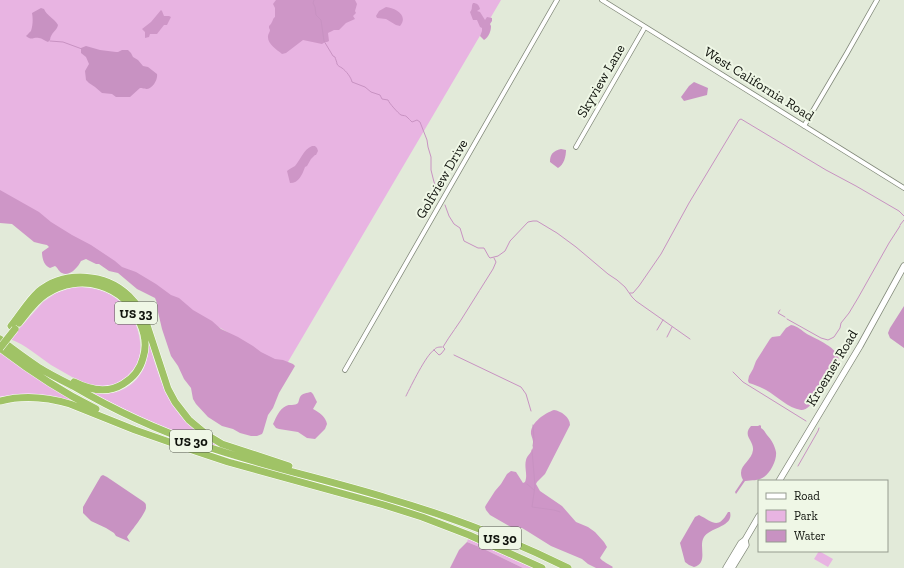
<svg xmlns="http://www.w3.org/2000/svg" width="904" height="568" viewBox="0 0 904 568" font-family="'Zilla Slab',serif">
<rect width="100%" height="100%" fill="#e2ead9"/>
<path fill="#e8b4e2" d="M0,0H501L285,367L0,195Z
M74,287C89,287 102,289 114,297C142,316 154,366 118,383C111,386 102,388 95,386C87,385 80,380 72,377C65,373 58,369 51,365C38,356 26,345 10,339L43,302L56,293Z
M148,340C158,373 164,400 189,425C197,433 207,440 217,445C222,447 228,449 234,451C184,438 137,416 92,393V392C117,399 141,384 147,359C149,352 148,346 148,340Z
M0,353L4,355L77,402L76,403L0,399Z
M468,539L532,568H523L482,548L467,542Z
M819,551L833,559L828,567L814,559Z"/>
<path fill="#ce96c7" d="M276,0H355L357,4L355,11L356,13L353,16L355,19L346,23L339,30H334L328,33L329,41L327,42H325L322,44L303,40L286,53L282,54C277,50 267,44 268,36C268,34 270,32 270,30L269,28V26C273,23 272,19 275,17V8L273,4Z
M473,3C477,3 479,5 480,9L477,11L480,12L485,20L487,17L492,18V21L490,24L491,26C491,31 489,37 484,40L480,36L482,31V28L480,27L477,20H473L470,12C473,9 471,6 473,3Z
M386,7C395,8 409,15 400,26L396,25L386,19L377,18L376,16L379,11Z
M161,10L162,11L164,16H169L171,17L167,25H164L157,34H150L149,37L145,38V32L142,29L151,22Z
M312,146H315L317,148L318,151L316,155H315L311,159L307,166L305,167C302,175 299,183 290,183L287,171C289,169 292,168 295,166C301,159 303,150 312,146Z
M0,190L39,212L51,222L72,235L91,245L115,261L122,267L136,272L156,284L171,295L179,298L193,310L212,321L221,329L238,337L253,346L261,352L275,359L283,360L293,364L295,366L279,393L273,408L268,415L263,432L262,434L257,436H251L240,433L233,429L222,426L208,417L196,404L193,399L191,388L184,379L178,366L171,356L162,329L158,312L157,303L155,298L137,289L118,273L109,271L99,264H96L86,259L81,261C78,267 70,277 62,273C59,272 58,268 55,266L50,268C44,266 42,258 42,252L49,247L47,245L42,244L34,242L12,224L0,223Z
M791,325C798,326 802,331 807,334C816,339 839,348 839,360C839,367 833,371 830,376C825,384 812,411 801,410C788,408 777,396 766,390C761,387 755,385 749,383L748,381L749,376L753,369L756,361L770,339L772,337L780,336L786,328Z
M311,392L313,394L317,402L313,409C319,412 326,417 327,424L325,429L315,439L307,438L298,432L279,429L276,428L273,424C276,418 279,409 286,406C289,404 295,406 298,403C299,401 299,399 300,397C302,393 307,393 311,392Z
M554,410C561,411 570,417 570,425L545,474L537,482L536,484L540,491L562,506L576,522L588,527L595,532L604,542L607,547L600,558C603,562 609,564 613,567L612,568H596L588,564L582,559L551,546L527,531L522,528L517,529L511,527L490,515L486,510L485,507L486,505L495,491L501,484L507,474L511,471L516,472L523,483L525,482C528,475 524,468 526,460C527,455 533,452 533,446C534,442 532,438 531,434C530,423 545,413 554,410Z
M467,542L482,548L523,568H450L459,550Z"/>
<path fill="#c892c2" d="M41,8L44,9C47,16 54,18 58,25C57,31 51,32 50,40L48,42C45,41 42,38 39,38C33,37 32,41 26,36C28,34 29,33 31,31C33,25 33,18 32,13Z
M86,46L100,50L116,52H118L122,50H128L131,53L133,57L138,60L143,66L148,67L157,74C158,79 153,88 147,89C146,89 141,88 140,88L130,97H116L112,94L102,93L95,87L89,83L86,80L85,71L89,64L86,57L81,53V48Z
M694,82L708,88L707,95L684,101L681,97L689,86Z
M561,149L566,150C566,156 564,165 558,168L550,162C550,154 553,151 561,149Z
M904,306V348L890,338L888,333L890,328Z
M760,425L761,426V428C764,430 765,432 767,435C771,439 775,446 776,452C777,460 771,472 764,477C758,481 752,480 745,481L736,494L735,492L743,480C742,478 741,476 741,473C741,464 752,460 753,450C754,440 742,436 751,426H758Z
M103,475L107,477L144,502C146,504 146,504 146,508C145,514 132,530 127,537L130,542L116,536L114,533L106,528L91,521L83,513V507L98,481L101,476Z
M728,512H730C734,527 710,527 704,537C698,546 709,563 694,567L689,565L685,562L680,543L695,517L699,515C713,522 718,530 728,512Z"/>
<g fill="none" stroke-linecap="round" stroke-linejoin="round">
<path stroke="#c892c2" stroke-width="1" d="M314,0L313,3L315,7L316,15L321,20L324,41L333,56L335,57C335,58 337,62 337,64C339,67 339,66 342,68C346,71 351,77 352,82L365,87L371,92L380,95L382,99L388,100C389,103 398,113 401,115C404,116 405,115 407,117C409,119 410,120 412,122L417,120L420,122L427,140L428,147L431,157V170L434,182L439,193
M50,41L63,42L82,49
M445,205L449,216L454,224L460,228L464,241L478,248H484L489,257L490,258L498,256L505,251L510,241L528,222L533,221H537L557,233L576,247L608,274L617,280L625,287L632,297L636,301L690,339
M900,225L904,220
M630,293H633L639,286L661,254L689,203L739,120L741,119L826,170L856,186L899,211L904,216
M780,310L778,313L785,317
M787,319L821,338L828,340L834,337L840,328L841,323L849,313L858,298L889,243L900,226
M657,330L663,320
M667,337L672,327
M434,350L439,355L441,354L445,349L443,347C450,335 459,324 466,312C475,298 484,283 493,269L496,262L494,258
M454,355L521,387L526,394L531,411
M733,372L743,382L806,421
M406,396C411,386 426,355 434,350C436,347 439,347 442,347
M533,446L534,439L533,425
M532,450L535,486L532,507L554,510L560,512
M798,466L818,431L819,428
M527,484L534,490"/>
<g stroke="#82897a" stroke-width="5.5">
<path id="minor" d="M602,0L904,188
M804,126L847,53L877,0
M576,147L645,27
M345,370L557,0"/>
</g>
<g stroke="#82897a" stroke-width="7">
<path id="tertiary" d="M779,481L860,346L904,266
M726,568L741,543L745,540L759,516
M732,568L746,545L745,540"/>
</g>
<g stroke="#fff" stroke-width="8">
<path id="trunk" d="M19,323C27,313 35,301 46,294C80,272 124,284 140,323C145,334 147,346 143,358C140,370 133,378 123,384C107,394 90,390 74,382
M11,326C20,315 28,301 38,292C64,270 106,273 129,296C137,304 142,312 146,322L168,389L175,402L189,420L207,435L222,444L289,466
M0,339C12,349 25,358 38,367C49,374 61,380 73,386C114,410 157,430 202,445C263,466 325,479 387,498C449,516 510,539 568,568
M0,348C30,371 62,392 96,409
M0,401C23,395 47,397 70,404L135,430L198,452L228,462L384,505L422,517L469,535L542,568"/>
</g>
<use href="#minor" stroke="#fff" stroke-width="4"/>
<use href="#tertiary" stroke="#fff" stroke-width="5.5"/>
<use href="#trunk" stroke="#a0c366" stroke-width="7"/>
<g stroke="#fff" stroke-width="8" stroke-linecap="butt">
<path id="trunk-bridge" d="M0,348L15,329"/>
</g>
<use href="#trunk-bridge" stroke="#a0c366" stroke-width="7"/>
</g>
<g text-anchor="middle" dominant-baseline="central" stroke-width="4" stroke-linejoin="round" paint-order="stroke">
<g fill="#eff7e6" stroke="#52574d" stroke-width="1">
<rect x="115" y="302" width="42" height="22" rx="3"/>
<rect x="170" y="430" width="42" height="22" rx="3"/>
<rect x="479" y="527" width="42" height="22" rx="3"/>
</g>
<g font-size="13" font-weight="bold" fill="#0f120c">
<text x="136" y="313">US 33</text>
<text x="191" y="441">US 30</text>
<text x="500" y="538">US 30</text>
</g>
<g font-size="14" fill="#0f120c" stroke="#eff7e6">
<text transform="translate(601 81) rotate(-60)">Skyview Lane</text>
<text transform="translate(759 84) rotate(32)">West California Road</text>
<text transform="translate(442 179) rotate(-60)">Golfview Drive</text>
<text transform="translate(832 368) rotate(-59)">Kroemer Road</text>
</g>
</g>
<rect x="758" y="480" width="130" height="72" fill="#eff7e6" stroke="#959b8f"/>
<rect x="766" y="493" width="20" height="6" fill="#ffffff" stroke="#959b8f"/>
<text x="794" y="500" font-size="12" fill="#0f120c">Road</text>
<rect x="766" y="510" width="20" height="12" fill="#e8b4e2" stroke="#959b8f"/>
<text x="794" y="520" font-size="12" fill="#0f120c">Park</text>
<rect x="766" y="530" width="20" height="12" fill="#c892c2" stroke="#959b8f"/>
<text x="794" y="540" font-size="12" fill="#0f120c">Water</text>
</svg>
